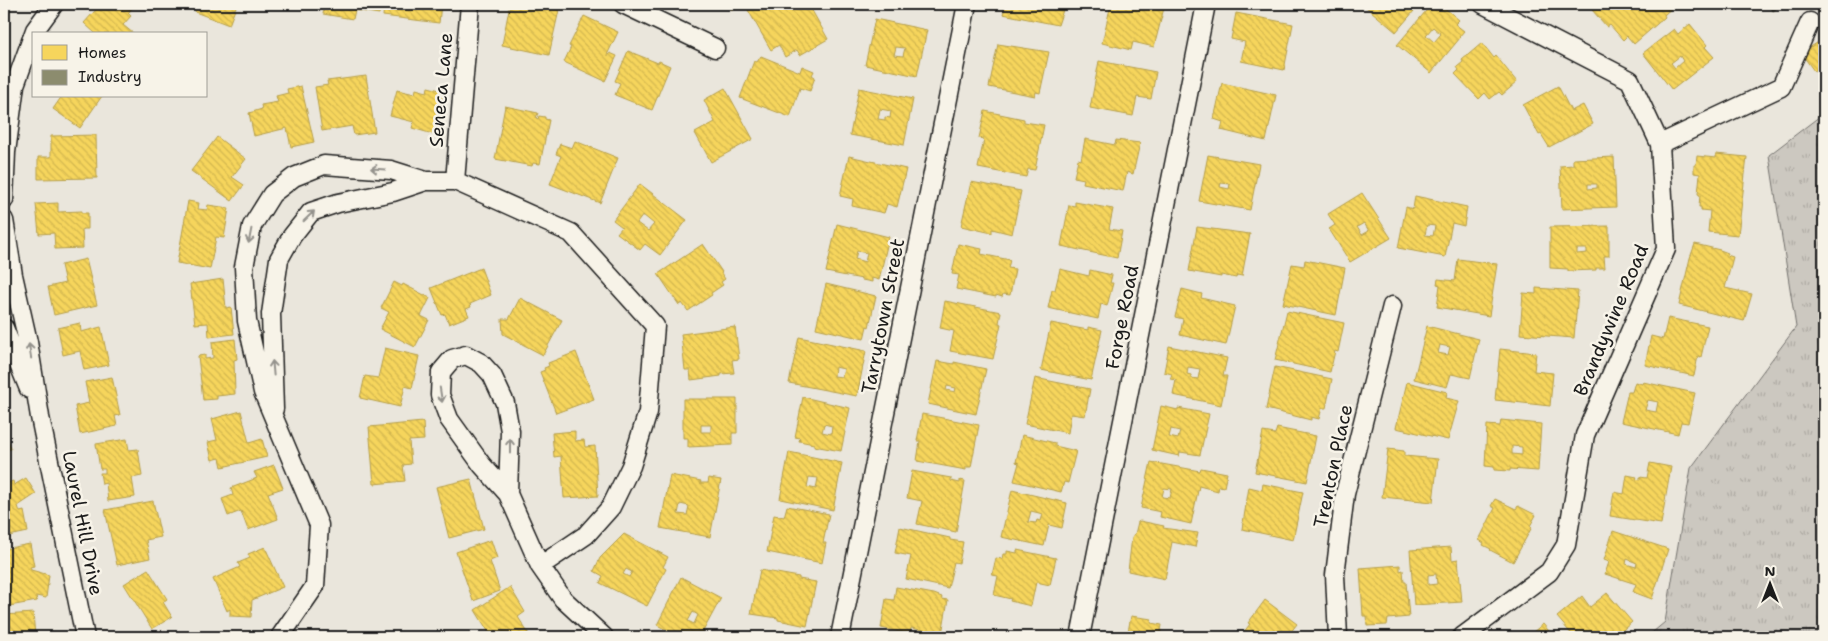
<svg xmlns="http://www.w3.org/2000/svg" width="1828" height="641" viewBox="0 0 1828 641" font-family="'Shantell Sans',sans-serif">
<defs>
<pattern id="park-tufts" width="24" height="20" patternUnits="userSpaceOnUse" patternTransform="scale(1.25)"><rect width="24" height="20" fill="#ccc8c0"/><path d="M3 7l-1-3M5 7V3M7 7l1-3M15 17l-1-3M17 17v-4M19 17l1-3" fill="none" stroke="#afaba4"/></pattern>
<pattern id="homes-back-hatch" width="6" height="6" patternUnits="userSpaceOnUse" patternTransform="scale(1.25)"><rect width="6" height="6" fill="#f6d55c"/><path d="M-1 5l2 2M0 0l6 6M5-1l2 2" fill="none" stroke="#d2b64f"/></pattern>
<pattern id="industry-back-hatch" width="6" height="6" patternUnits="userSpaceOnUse" patternTransform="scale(1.25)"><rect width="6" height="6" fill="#8c8c6e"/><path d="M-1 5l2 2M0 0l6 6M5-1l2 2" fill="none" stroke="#72725a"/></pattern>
</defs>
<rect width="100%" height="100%" fill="#eae6dc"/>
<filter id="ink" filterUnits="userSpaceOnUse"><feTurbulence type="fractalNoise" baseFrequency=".02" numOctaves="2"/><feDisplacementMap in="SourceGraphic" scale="10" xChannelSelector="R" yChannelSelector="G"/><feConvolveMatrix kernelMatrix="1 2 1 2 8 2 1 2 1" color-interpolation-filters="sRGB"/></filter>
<g filter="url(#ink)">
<path fill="url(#park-tufts)" stroke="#74726e" d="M1824,113V637H1647L1665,622L1691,468L1796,327L1769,155Z"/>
<path fill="url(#homes-back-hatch)" stroke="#b59e49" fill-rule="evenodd" d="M101,4H136L128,13L131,16L123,25L134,34H96L84,23Z
M191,4H237L229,25L195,12L196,10L190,7Z
M325,4H381L379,14L355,10L353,19L323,14Z
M384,4H441L439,23L383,16Z
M510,4H528L559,10L549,55L502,45Z
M723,4H736L733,10Z
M760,4H810L812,6L810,7L828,39L800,55L797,50L785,57L779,45L771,50L748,10Z
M1006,4H1065L1058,25L1003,14Z
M1111,4H1165L1154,47L1133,42L1131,50L1102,43Z
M1366,4H1420L1396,32L1365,6Z
M1432,4H1440L1459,20L1455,24L1464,31L1459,37L1460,38L1431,73L1397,45ZM1433,27L1441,34L1434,42L1426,35Z
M1599,4H1676L1664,15L1665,17L1634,44L1627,36L1623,40L1610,25L1607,27L1592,10Z
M1236,13L1293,24L1284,70L1241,61L1245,42L1231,39Z
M584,16L618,32L607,55H609L610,53L617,56L605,81L564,62L571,47L569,46Z
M875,19L927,30L917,76L865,65ZM896,47L905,48L903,56L894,55Z
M1690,24L1707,45L1705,47L1714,57L1672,90L1643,53L1674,29L1678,34ZM1680,56L1683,61L1675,68L1671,63Z
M1820,41L1824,48V72L1821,67L1814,71L1801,53Z
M1482,43L1494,58L1496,56L1517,82L1502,95L1499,92L1490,99L1485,93L1479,99L1455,74L1459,70L1457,67L1463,62L1462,60Z
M998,44L1049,52L1040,93L1036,92L1035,96L989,87Z
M628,51L658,63L659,61L670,66L652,110L615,95L620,83L615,81Z
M761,56L800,72L802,66L814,71L812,75L815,77L810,91L800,88L790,117L740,98L754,61L757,62Z
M1099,61L1156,72L1151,99L1137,97L1133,116L1090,108Z
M366,76L375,132L354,135L352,126L322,131L315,87L328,85L327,81Z
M1222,83L1276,95L1266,141L1221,130L1223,122L1214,119Z
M301,86L314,142L291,147L287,128L254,136L249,113L262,109L261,105L278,102L276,96L288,93L287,89Z
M1558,86L1571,111L1583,105L1593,124L1549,147L1541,134L1539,135L1523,105Z
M428,87L444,91L433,134L412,128L414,122L390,116L397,90L415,94L416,89L427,92Z
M725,88L753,139L711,162L695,133L715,122L704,100Z
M859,88L913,99L904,145L850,135ZM880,109L891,111L890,118L885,117V120L878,119Z
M62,96H102L80,128L53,109Z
M505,106L538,113L536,118L538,119L539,116L545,117V119L549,120L540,164L533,163L532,166L495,159Z
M985,111L1024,119V122L1044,125L1035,170L1028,169L1026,177L978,168L984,139L979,138Z
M96,135L97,178L38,179V157H51V136Z
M217,137L246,159L232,177L244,185L232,201L191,171Z
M1085,139L1115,145L1116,140L1140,143L1133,174L1127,172L1123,191L1083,183L1084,179L1074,177L1078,159L1081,160Z
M575,141L618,158L600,203L550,184L561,156L556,154L560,144L572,148Z
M1716,154L1747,157L1738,235L1708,232L1710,211L1701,210V207H1699L1700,195L1698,194L1700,174L1694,173V165H1696L1697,156L1716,158Z
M1208,155L1259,164L1250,210L1199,201ZM1221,183L1230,184L1229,189L1220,187Z
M849,156L906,169L897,207L887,204L884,213L852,206L853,199L840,196Z
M1614,157L1616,207L1562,209L1560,166L1573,165V159ZM1588,184H1597V188L1588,189Z
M971,182L1021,191L1012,234L992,229V233L961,226Z
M640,184L687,220L660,255L645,244L640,250L617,233L622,227L613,220ZM643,215L654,224L648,231L637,223Z
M1362,193L1391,238L1350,262L1329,229L1335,225L1328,214ZM1364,223L1369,231L1362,235L1357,227Z
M1415,196L1467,207L1464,226L1452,223L1445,257L1398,248L1406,207L1413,209ZM1427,225L1435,226L1433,236L1425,235Z
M188,201L199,203L198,209L207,210L208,205L229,208L224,238L216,237L210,269L177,263Z
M1075,202L1113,209L1109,229L1122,231L1117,258L1061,246L1069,205L1075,206Z
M58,203V212L82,211V213H88V229H82L83,248L55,249L54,233L39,234L36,204Z
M837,224L889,237L879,280L872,278V282L862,280V279L826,272ZM857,251L867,253L865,262L855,259Z
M1609,226V256H1604L1605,268H1596V270L1568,271V269L1550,268V227ZM1577,249H1587V253L1577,254Z
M1197,227L1250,234L1242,276L1237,275L1236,278L1221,275V277L1189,271Z
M703,244L722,272L721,273L725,279L721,282L723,285L711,293L712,295L688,311L682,303L679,305L658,274Z
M958,244L982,249L981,254L1010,260L1008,268L1015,269L1010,295L1003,294L1002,297L996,295V297L956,289L959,275L952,274Z
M1695,244L1720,250L1728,253L1727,255L1733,257L1725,288L1752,294L1744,321L1679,305L1690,258Z
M86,259L97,305L54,315L48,287L65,283L61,265Z
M1458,259L1497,264L1489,316L1437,307L1440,285L1437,284L1438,279L1455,281Z
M1305,260L1345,268L1336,315L1283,304L1292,264L1304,266Z
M481,268L491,295L470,304L471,307L466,309L469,316L449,324L445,314L442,315L431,288Z
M1060,269L1089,276L1090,270L1112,275L1110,283H1113L1107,306L1101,304L1098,319L1048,308L1052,290H1055Z
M223,279L226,308L231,307L234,334L209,337L208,323L195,324L190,284Z
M394,282L402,286L403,284L430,298L421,316L429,320L415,347L380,329L389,312L381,308Z
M826,284L876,296L869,327L867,326L864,339L816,328Z
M1536,288L1578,291L1574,338L1520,334L1523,293L1536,294Z
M1182,289L1202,294L1201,298L1235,306L1226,345L1180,335L1183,319L1175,317Z
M520,298L562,320L543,355L503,334L502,319H509Z
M945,301L1001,312L999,323L1001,324L993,359L950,351L954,331L940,328Z
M1287,311L1344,323L1338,352L1335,351L1330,372L1275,360Z
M1668,318L1708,326L1701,357L1698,356L1694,376L1645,365L1651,336L1663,339Z
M80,323L81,332L101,327L109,365L84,370L80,351L63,355L58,328Z
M1051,323L1088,330V327L1102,330L1091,380L1041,370Z
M1427,326L1479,339L1470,378L1451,374L1447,387L1414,379ZM1440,345L1450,347L1448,355L1438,353Z
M735,327L739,359L732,360L734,373L721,374V376L691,380L690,370H685L681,334Z
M799,337L866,351L857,396L789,383ZM835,367L844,369L842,377L834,376Z
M235,339L237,359L234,360L235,394L217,396V399L203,400L198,356L205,355V359L213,358L212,342Z
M1169,346L1227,358L1223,376H1227L1221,405L1173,395L1176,380L1170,379L1172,374L1164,372ZM1188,367L1200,369L1198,379L1191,378V375L1187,374Z
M385,348L419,356L412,388L405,386L400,407L360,398L365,376L378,378Z
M1500,349L1536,353L1534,371L1553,373L1550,406L1495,400Z
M576,352L594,399L556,413L540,372L545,370L544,368L549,366L548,363Z
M937,361L954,364V362L986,369L976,414L928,404ZM947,386L956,388L955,392L946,390Z
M1275,367L1332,379L1326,408H1322L1319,419L1311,417V420L1266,409Z
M112,377L120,415L115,416L117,426L80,434L75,406L89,403L85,382Z
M1035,378L1090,389L1085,416L1071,414L1068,433L1025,424Z
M1407,382L1447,392L1446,398L1459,401L1448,440L1396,428Z
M1635,382L1642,384L1643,382L1695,393L1688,423L1681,422L1678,434L1621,422L1628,392H1632ZM1648,400L1658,402L1656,412L1645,410Z
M803,397L850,408L841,451L814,446V444L799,441L800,438L795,437ZM824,424L832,426L831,434L822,432Z
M683,399H737V433H732V445L688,447V438H683ZM701,425H711V432H701Z
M1161,406L1178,410V408L1209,414L1200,455L1180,452L1179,456L1152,450ZM1171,429L1180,431L1178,439L1169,437Z
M241,411L249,443L262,439L267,457L222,467L220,458L212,460L208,442L217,440L212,419Z
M922,414L979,425L971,467H966V470L917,461L920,441H917Z
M1501,420L1541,424L1538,471L1510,469V471L1494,470V467L1485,466L1487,425L1500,426ZM1512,446L1522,447V455L1512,454Z
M423,422L424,440L409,441L411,464L403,465L405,481L374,484L369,427Z
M4,428L11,449L4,451Z
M1277,428L1316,436L1307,482L1255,472L1263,432L1275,434Z
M575,431V441L584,440L585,447L595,446L598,496L564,498L561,456L554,457L552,433Z
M1022,435L1055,443V446L1076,451L1068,483L1064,482L1061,492L1014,481L1019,463L1016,462Z
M127,439L129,450L138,449L142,476L132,478L135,497L108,501L106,483L102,484L100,473H105V469H100L96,444Z
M1388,449L1404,451V456L1438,459L1433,502L1382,497Z
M789,452L842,463L833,510L780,499ZM809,477L818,478L816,489L807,487Z
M1151,462L1200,471L1201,468L1227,473L1224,487L1219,486L1218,491L1199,486L1191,524L1160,517L1161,512L1141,508ZM1164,488L1172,489L1170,498L1162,497Z
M1650,463L1671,467L1661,524L1610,516L1614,492L1624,494L1627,475L1637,477L1636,479L1640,480V477L1647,478Z
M274,465L283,488L268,493L278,519L248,530L241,511L228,516L222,499L233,495L231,488L257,478L254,472Z
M912,471L951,478V481L960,483V480L965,481L956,532L917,524L922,501L907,498Z
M670,475L701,481L700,483H708L709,478L721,480L710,537L660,528ZM680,504L689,506L687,515L678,514Z
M26,478L36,494L18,506L20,512L24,511L28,532L4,537V484L13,481L14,485Z
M471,479L484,529L449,538L436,487Z
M1263,484L1303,492L1293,540L1242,529L1249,487L1262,490Z
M1012,490L1067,503L1062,528L1049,525L1044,546L1001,537ZM1031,511L1043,514L1041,521L1037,520L1036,523L1028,522Z
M1495,499L1516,509L1518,506L1536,515L1530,526L1532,527L1513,562L1490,550L1491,549L1483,545L1484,543L1479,540L1495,508L1491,506Z
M153,501L161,537L146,540L150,558L117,565L105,510Z
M787,506L829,514L823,543H826L822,563L767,552L774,515L784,517Z
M1140,521L1164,526L1163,528L1198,533L1195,547L1172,542L1165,579L1128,571L1132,537L1134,534H1135L1138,522Z
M900,527L950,538V540L963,542L959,563L954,562L948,588L906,579L911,556L895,553Z
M1613,531L1668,549L1652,599L1633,592L1636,584L1605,574L1609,562L1604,560ZM1627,559L1637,563L1636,567L1626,564Z
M624,534L668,557L663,567L666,569L647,606L600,583L603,576L594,571L600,558ZM626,569L632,572L629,577L623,574Z
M491,540L497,558L490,561L500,591L473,601L456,552Z
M30,544L34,566L30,567L31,570L49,575L46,598L36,596L37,601L4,607V549Z
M265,547L283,587L252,600L251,617L230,616V609L227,611L213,579L240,567L238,563L250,558L248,554Z
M1451,547L1452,560L1458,559L1462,602L1414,605L1410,550ZM1436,574L1437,584L1428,585V575Z
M1017,550L1056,558L1050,585L1036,582L1031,606L1010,601L1011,599L994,595L998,576L992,575L996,558L1002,559L1003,554H1007V551L1017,553Z
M1400,565V571L1403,570L1404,582H1406L1409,617L1388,619L1387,625L1367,626L1366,616H1363L1360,568Z
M148,569L167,599L163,602L172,617L152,629L124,584Z
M760,570L799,577V579L816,582L807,626L778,620V618L751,614Z
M681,577L721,598L700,637H680L657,625ZM693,612L698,615L694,624L688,621Z
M510,587L525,612L518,617L530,636L489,637L491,636L475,610Z
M896,587L934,594L942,597L941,599L948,600L942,634L911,628L910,634L881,628L886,599L894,600Z
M1607,593L1632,622L1615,637H1574L1557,617L1582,596L1590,607Z
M1265,600L1297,624L1290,633L1294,637H1240L1250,624L1248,623Z
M33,613L35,636L4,637V615Z
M1131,616L1152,619L1151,623L1162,625L1160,637H1127Z
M1543,624L1554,637H1527Z
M733,632L761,637H731Z"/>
<path fill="url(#industry-back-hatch)" stroke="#6a6a55" d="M1768,4H1783L1773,11Z"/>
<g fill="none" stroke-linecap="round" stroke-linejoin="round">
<g stroke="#1c1c1c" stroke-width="21">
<path id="street" d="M623,4L715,48
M1660,144L1781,87L1810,22
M455,181L470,4
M4,200L6,152L15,85L35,30L54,4
M4,220L13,275L28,342L40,417L85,637
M4,328L29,389
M274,409L271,314L279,259L292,236L311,212L338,203L393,192L426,181
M508,494L510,431L505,403L492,375L481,363L466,355L452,359L441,372L440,395L449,419L482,465L508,494L540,566L563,599L604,637
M280,637L315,586L319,525L263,392L247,321L244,267L252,226L272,194L294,177L324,165L391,170L426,181H455L571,233L655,326L648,412L631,466L611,507L586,535L540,566
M840,637L967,4
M1080,637L1206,4
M1338,637L1335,575L1345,494L1392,306
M1462,637L1549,572L1566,545L1585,435L1666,249L1660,144L1630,80L1483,4"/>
</g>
<use href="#street" stroke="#f7f3e8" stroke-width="18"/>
</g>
<defs><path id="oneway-shaft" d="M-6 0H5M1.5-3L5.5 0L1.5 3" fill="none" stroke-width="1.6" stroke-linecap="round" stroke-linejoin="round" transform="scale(1.25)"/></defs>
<g stroke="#94928c">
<use href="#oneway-shaft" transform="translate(378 169) rotate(-176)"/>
<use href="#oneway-shaft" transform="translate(309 216) rotate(-44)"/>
<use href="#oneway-shaft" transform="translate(250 236) rotate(101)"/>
<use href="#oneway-shaft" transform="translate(30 351) rotate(-99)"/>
<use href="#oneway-shaft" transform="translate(273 368) rotate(-95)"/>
<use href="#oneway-shaft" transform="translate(441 395) rotate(81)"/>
<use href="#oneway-shaft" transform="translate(510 446) rotate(-90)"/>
</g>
</g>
<g text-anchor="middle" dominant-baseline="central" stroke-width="5" stroke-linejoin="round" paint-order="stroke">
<g font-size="19" fill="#1c1c1c" stroke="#f7f3e8">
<text transform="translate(441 90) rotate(-85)">Seneca Lane</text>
<text transform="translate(883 316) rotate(-79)">Tarrytown Street</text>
<text transform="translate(1122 317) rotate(-79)">Forge Road</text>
<text transform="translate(1611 320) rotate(-67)">Brandywine Road</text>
<text transform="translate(1333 466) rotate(-78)">Trenton Place</text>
<text transform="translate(83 523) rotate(79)">Laurel Hill Drive</text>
</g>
</g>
<rect width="1828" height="641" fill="none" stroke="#f7f3e8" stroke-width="20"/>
<rect x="10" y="10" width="1808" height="621" fill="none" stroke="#1c1c1c" stroke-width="2" filter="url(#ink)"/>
<rect x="32" y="32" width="175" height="65" fill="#f7f3e8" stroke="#9f9d96"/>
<rect x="42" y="45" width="25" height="15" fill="#f6d55c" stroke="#9f9d96"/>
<text x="78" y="58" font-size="15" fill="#1c1c1c">Homes</text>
<rect x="42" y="70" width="25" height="15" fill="#8c8c6e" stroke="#9f9d96"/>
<text x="78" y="82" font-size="15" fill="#1c1c1c">Industry</text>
<g transform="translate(1770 584)" stroke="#f7f3e8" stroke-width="4" paint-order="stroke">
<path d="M0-4L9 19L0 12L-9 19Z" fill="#1c1c1c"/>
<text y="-8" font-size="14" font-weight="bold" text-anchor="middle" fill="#1c1c1c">N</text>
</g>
</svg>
